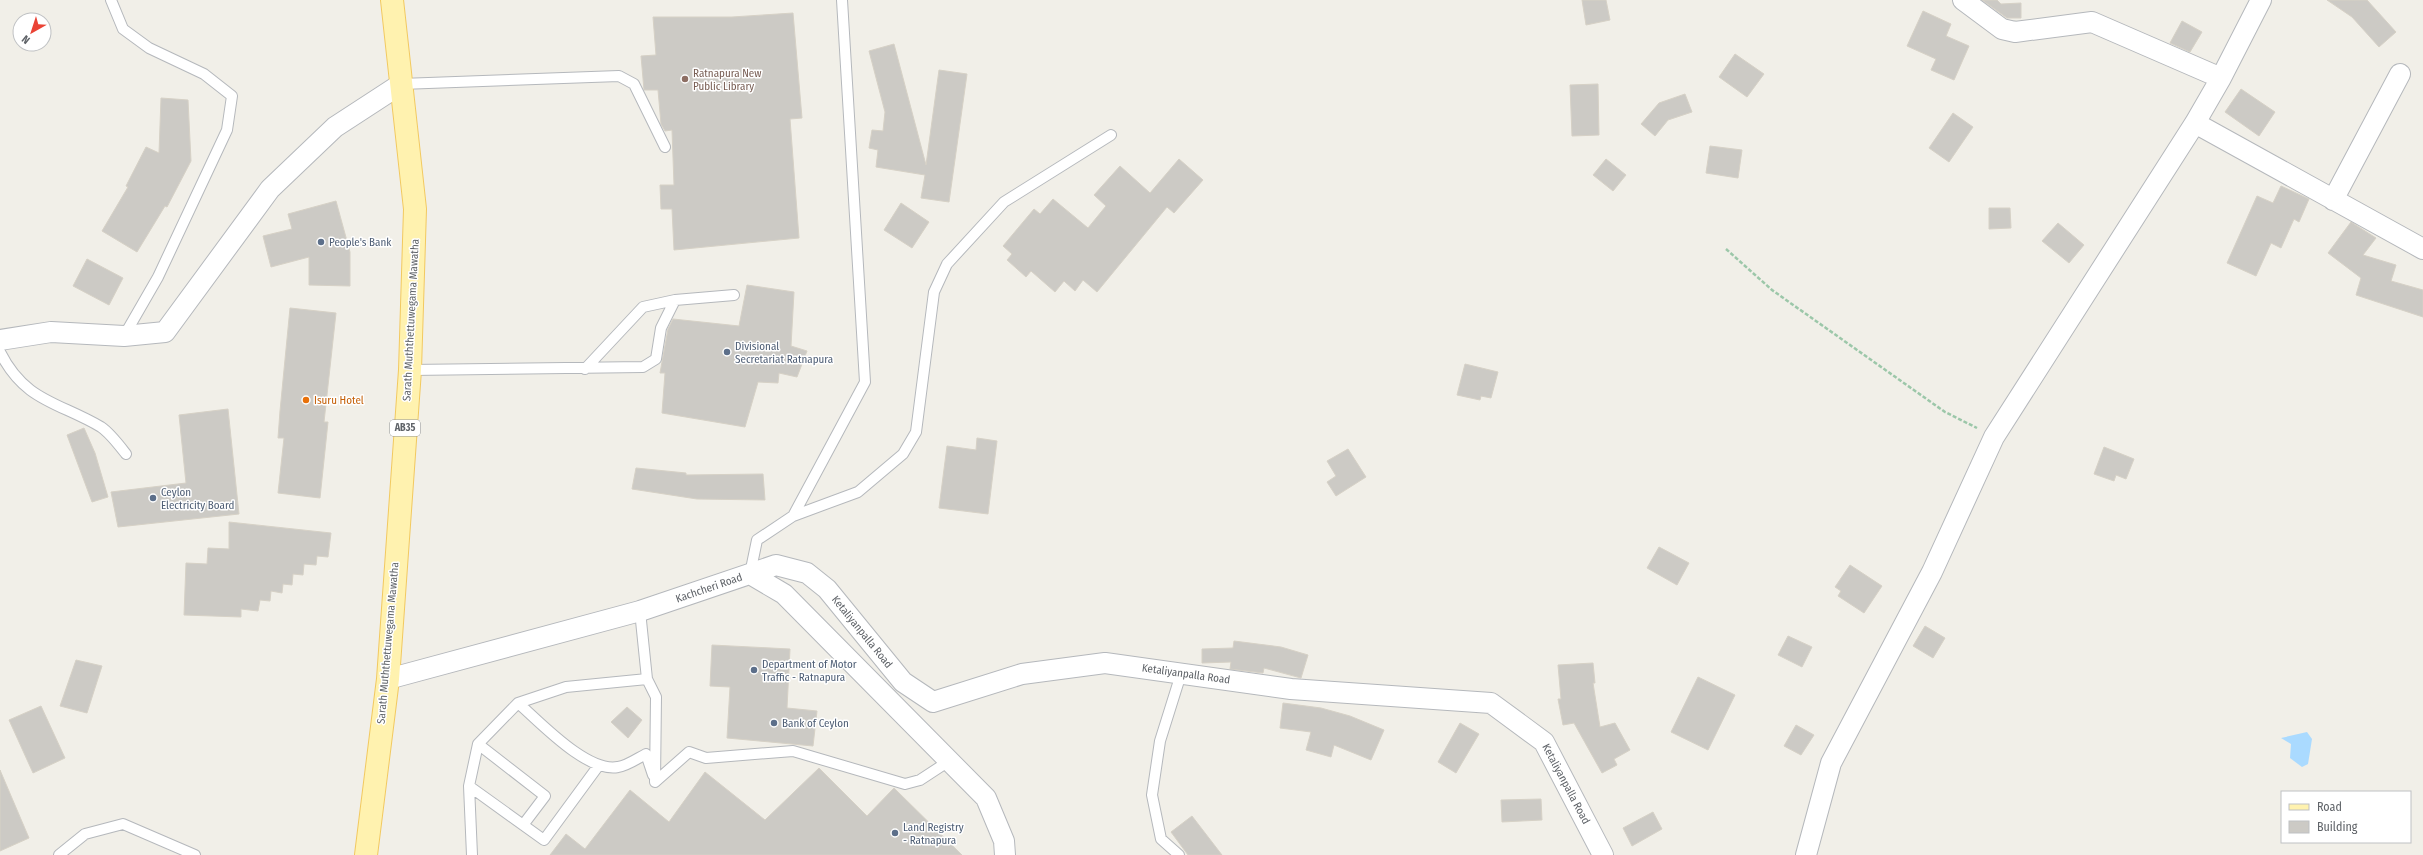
<svg xmlns="http://www.w3.org/2000/svg" width="2423" height="855" viewBox="0 0 2423 855" font-family="'Fira Sans Condensed',sans-serif">
<rect width="100%" height="100%" fill="#f1efe8"/>
<path fill="#aadaff" d="M2307,732L2312,739L2308,764L2302,767L2290,758L2291,744L2281,738Z"/>
<path fill="#cccac5" stroke="#d6d1c6" d="M1582,0H1606L1610,20L1586,25Z
M1982,0H1997L2001,4L2021,3V18H2007Z
M2327,0H2367L2396,32L2379,47L2352,17Z
M1923,11L1951,24L1946,36L1969,46L1954,80L1931,70L1936,59L1907,46Z
M793,13L802,118L790,119L799,238L674,250L672,209H661L660,185H674L672,130L665,131L661,124L658,90H644L641,56L656,55L653,17H732Z
M2182,21L2202,32L2190,52L2170,43Z
M894,44L926,165L939,70L967,74L949,202L921,198L925,175L876,167L878,150L869,148L872,130L883,131L885,112L869,51Z
M1735,54L1764,74L1747,97L1719,77Z
M1598,84L1599,135L1572,136L1570,85Z
M2241,89L2275,112L2259,136L2225,112Z
M1685,94L1692,112L1668,120L1655,136L1641,124L1659,103Z
M161,98L188,100L191,161L167,207L165,206L137,252L102,231L128,187L126,186L146,147L159,153Z
M1953,113L1973,127L1949,162L1929,148Z
M1710,146L1742,150L1738,178L1706,173Z
M1179,159L1203,180L1174,213L1167,207L1097,292L1083,280L1075,291L1064,281L1055,292L1031,271L1026,277L1007,260L1012,254L1003,246L1034,209L1040,214L1053,199L1088,228L1106,206L1094,195L1120,166L1150,193Z
M1606,159L1626,175L1613,191L1593,175Z
M2281,186L2309,199L2299,222L2294,219L2281,248L2271,243L2256,276L2227,263L2257,196L2273,203Z
M336,201L350,252V286L309,285V257L271,267L263,236L292,229L288,214Z
M901,203L929,222L912,248L884,230Z
M1989,208H2010L2011,228L1989,229Z
M2351,222L2376,238L2363,255L2396,265L2391,281L2423,290V317L2356,295L2361,278L2328,253Z
M2058,223L2084,245L2069,263L2042,241Z
M87,259L123,278L109,305L73,286Z
M747,285L794,292L791,346L807,351L797,377L779,373L778,383L758,382L745,427L662,413L665,373H660L668,329L673,319L739,326Z
M290,308L336,313L324,422H328L320,498L278,493L284,438H278L280,411Z
M1465,364L1498,372L1491,398L1481,396L1480,400L1457,395Z
M228,409L239,514L118,527L111,492L186,483L179,415Z
M84,428L95,453L108,497L92,502L67,435Z
M977,438L997,441L988,514L939,508L947,446L976,450Z
M2104,447L2134,459L2126,479L2116,475L2114,481L2094,474Z
M1348,449L1366,477L1336,496L1327,482L1336,476L1327,461Z
M636,468L686,473V475L763,474L765,500L697,499L632,489Z
M229,522L331,533L328,557L317,556L316,565L304,564L303,575L293,574L292,585L283,584L282,593L271,591L270,601L260,600L258,611L241,609V617L184,615L186,563L207,564L208,548L229,549Z
M1659,547L1689,563L1677,585L1647,568Z
M1850,565L1882,586L1864,613L1838,596L1841,591L1835,587Z
M1925,626L1945,638L1933,658L1913,646Z
M1788,636L1812,647L1802,667L1778,655Z
M1234,641L1281,647L1308,655L1301,678L1264,668L1263,673L1230,669L1231,662L1202,663V649L1233,648Z
M712,645L790,649L787,708L817,711L813,746L727,738L730,687L710,686Z
M76,660L102,666L87,713L60,706Z
M1593,663L1595,683H1593L1600,727L1615,723L1630,750L1614,759L1617,765L1602,773L1574,723L1563,725L1558,699H1561L1558,665Z
M1698,677L1735,695L1708,750L1671,732Z
M1283,703L1321,708L1350,716L1384,730L1371,760L1334,745L1331,757L1306,750L1311,732L1280,728Z
M41,706L65,758L33,773L9,720Z
M627,707L642,720L628,738L611,722Z
M1460,723L1479,734L1456,773L1438,762Z
M1796,725L1814,735L1801,755L1784,746Z
M819,768L867,816L894,788L962,855H550L566,834L585,849L630,790L669,822L705,772L765,820Z
M0,770L29,838L0,851Z
M1541,799L1542,820L1502,822L1501,800Z
M1653,812L1662,829L1632,846L1623,828Z
M1192,816L1222,855H1188L1171,832Z"/>
<g fill="none" stroke-linecap="round" stroke-linejoin="round">
<g stroke="#b5b8bc" stroke-width="12">
<path id="service" d="M111,0L123,29L149,48L204,74L232,96L227,130L158,277L124,336
M401,84L619,76L634,84L665,147
M0,352C25,402 59,402 101,427C110,433 119,445 126,454
M585,369L643,307L675,300
M410,370L643,367L656,359L661,328L675,300L734,295
M793,516L865,382L842,0
M750,574L757,540L793,516L858,492L903,454L916,432L934,292L947,264L1004,202L1111,135
M640,611L647,679L656,697L655,782L689,752L706,758L793,751L905,784L920,780L949,761
M518,703C540,722 587,773 618,767C627,766 638,758 646,754L653,775
M478,744L545,796L523,825
M469,786L544,840L599,765
M59,855L85,834L123,824L195,855
M472,855L469,786L478,744L518,703L566,687L647,679
M1179,855L1161,839L1152,795L1160,741L1181,674"/>
</g>
<g stroke="#b5b8bc" stroke-width="22">
<path id="minor" d="M1963,0L2002,29L2015,32L2092,22L2221,78
M2195,123L2423,249
M2333,200L2400,74
M0,340L51,332L124,336L165,332L270,189L335,127L401,84
M750,574L784,594L986,798L1004,841L1005,855
M388,679L640,611L776,565L807,573L827,589L903,682L933,702L1022,674L1105,663L1291,689L1491,703L1544,742L1603,855
M1806,855L1831,763L1932,572L1994,437L2195,123L2221,78L2261,0"/>
</g>
<g stroke="#f2c960" stroke-width="24">
<path id="primary" d="M366,855L388,679L410,370L415,209L392,0"/>
</g>
<path stroke="#9cc7a9" stroke-width="2.5" stroke-dasharray="4 2" stroke-linecap="butt" d="M1726,249L1772,290L1945,412L1977,428"/>
<use href="#service" stroke="#fff" stroke-width="10"/>
<use href="#minor" stroke="#fff" stroke-width="20"/>
<use href="#primary" stroke="#fff2af" stroke-width="22"/>
</g>
<circle fill="#8d6e63" stroke="#fff" stroke-width="1.5" cx="685" cy="79" r="4"/>
<g fill="#5c6f8a" stroke="#fff" stroke-width="1.5">
<circle cx="321" cy="242" r="4"/>
<circle cx="727" cy="352" r="4"/>
<circle cx="153" cy="498" r="4"/>
<circle cx="754" cy="670" r="4"/>
<circle cx="774" cy="723" r="4"/>
<circle cx="895" cy="833" r="4"/>
</g>
<circle fill="#e8710a" stroke="#fff" stroke-width="1.5" cx="306" cy="400" r="4"/>
<g text-anchor="middle" dominant-baseline="central" stroke-width="3" stroke-linejoin="round" paint-order="stroke">
<rect fill="#fff" stroke="#8f9295" stroke-width="1" x="390" y="420" width="30" height="16" rx="3"/>
<g font-size="10" font-weight="bold" fill="#5f6368">
<text x="405" y="428">AB35</text>
</g>
<g font-size="11" fill="#785e54" stroke="#fff" text-anchor="start">
<text x="693" y="73">Ratnapura New<tspan x="693" dy="13">Public Library</tspan></text>
</g>
<g font-size="11" fill="#4e5e75" stroke="#fff" text-anchor="start">
<text x="329" y="242">People's Bank</text>
<text x="735" y="346">Divisional<tspan x="735" dy="13">Secretariat Ratnapura</tspan></text>
<text x="161" y="492">Ceylon<tspan x="161" dy="13">Electricity Board</tspan></text>
<text x="762" y="664">Department of Motor<tspan x="762" dy="13">Traffic - Ratnapura</tspan></text>
<text x="782" y="723">Bank of Ceylon</text>
<text x="903" y="827">Land Registry<tspan x="903" dy="13">- Ratnapura</tspan></text>
</g>
<g font-size="11" fill="#5f6368" stroke="#fff">
<text transform="translate(411 320) rotate(-87)">Sarath Muththettuwegama Mawatha</text>
<text transform="translate(709 588) rotate(-19)">Kachcheri Road</text>
<text transform="translate(862 632) rotate(51)">Ketaliyanpalla Road</text>
<text transform="translate(388 643) rotate(-85)">Sarath Muththettuwegama Mawatha</text>
<text transform="translate(1186 674) rotate(8)">Ketaliyanpalla Road</text>
<text transform="translate(1566 784) rotate(62)">Ketaliyanpalla Road</text>
</g>
<g font-size="11" fill="#c56008" stroke="#fff" text-anchor="start">
<text x="314" y="400">Isuru Hotel</text>
</g>
</g>
<rect x="2281" y="791" width="130" height="52" fill="#ffffff" stroke="#bfc1c3"/>
<rect x="2289" y="804" width="20" height="6" fill="#fff2af" stroke="#bfc1c3"/>
<text x="2317" y="811" font-size="12" fill="#5f6368">Road</text>
<rect x="2289" y="821" width="20" height="12" fill="#cccac5" stroke="#bfc1c3"/>
<text x="2317" y="831" font-size="12" fill="#5f6368">Building</text>
<g transform="translate(32 32) rotate(219)"><circle r="19" fill="#ffffff" stroke="#bfc1c3"/>
<path d="M0-3L7 15L0 10L-7 15Z" fill="#ea4335"/>
<text y="-6" font-size="11" font-weight="bold" text-anchor="middle" fill="#5f6368">N</text>
</g>
</svg>
